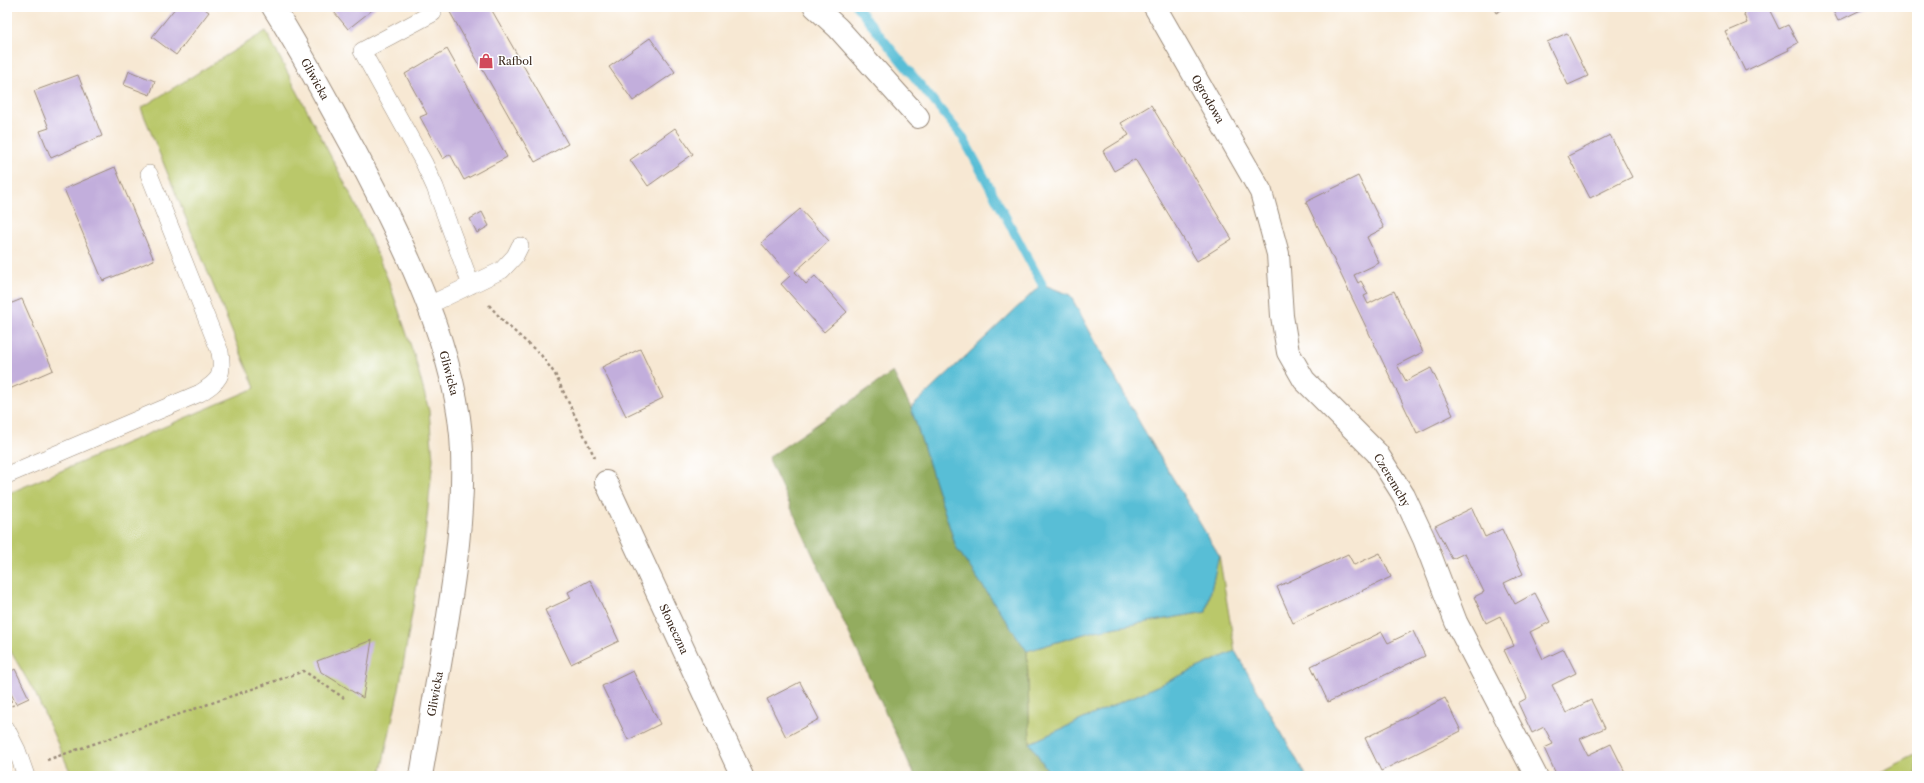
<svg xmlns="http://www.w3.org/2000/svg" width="1924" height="783" viewBox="0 0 1924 783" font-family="'Libre Caslon Text',serif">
<rect width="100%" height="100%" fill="#fff"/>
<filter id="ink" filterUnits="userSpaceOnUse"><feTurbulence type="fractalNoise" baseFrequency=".025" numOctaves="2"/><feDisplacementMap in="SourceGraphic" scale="8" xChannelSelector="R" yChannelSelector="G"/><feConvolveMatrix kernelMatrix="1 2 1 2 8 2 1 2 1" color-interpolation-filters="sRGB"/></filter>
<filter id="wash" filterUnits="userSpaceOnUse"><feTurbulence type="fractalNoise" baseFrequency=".012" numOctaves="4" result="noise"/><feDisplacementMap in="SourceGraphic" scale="16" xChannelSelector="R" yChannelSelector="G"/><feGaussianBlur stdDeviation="0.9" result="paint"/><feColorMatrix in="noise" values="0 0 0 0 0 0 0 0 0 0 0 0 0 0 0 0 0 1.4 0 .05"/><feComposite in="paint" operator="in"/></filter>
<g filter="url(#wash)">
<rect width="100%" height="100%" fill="#f7e8d3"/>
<path fill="#bac86a" stroke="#7a7944" d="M266,31L356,205L389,282L415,358L429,411L433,459L425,537L399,689L380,776H72L36,695L7,645V494L255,388L141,108Z
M1219,555L1235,651L1030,743L1027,651L1094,631L1206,612Z
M1917,754V776H1873Z"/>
<path fill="#93ac5e" stroke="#676b3e" d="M893,372L911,408L956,547L1027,651L1030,743L1051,776H915L768,458Z"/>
<path fill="#58bed6" stroke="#4a747a" d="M1042,284L1070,295L1141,425L1219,555L1206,612L1094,631L1027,651L956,547L911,408Z
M1235,651L1306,776H1051L1030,743Z"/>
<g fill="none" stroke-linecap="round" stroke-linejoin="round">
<path stroke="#58bed6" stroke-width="9" d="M857,7L962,136L1042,284"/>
</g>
<g id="blocks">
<path fill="#c2aedc" d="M176,7H202L209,12L176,55L152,37Z
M330,7H376L348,29Z
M447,7H490L568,144L535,162Z
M1493,7H1507L1496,13Z
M1747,7H1768L1779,29L1788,25L1798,43L1788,48L1789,50L1745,71L1726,32L1747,23L1744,15Z
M1831,7H1867L1838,21Z
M1567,33L1588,76L1568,85L1547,42Z
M650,38L675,72L633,101L609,67Z
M447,49L507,157L464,180L450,154L443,159L420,117L427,114L405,74Z
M129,71L155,81L150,95L124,85Z
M78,75L102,136L51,158L40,131L49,128L34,91Z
M1151,105L1232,239L1197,261L1135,159L1114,171L1103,151L1129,135L1121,123Z
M675,128L693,154L648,186L630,160Z
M1610,135L1632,177L1590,198L1568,156Z
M115,167L154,260L103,281L64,189Z
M1358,176L1384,228L1367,237L1379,263L1354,275L1358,283L1361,281L1368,294L1364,296L1368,304L1394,291L1423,352L1397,365L1406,381L1431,368L1453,415L1417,433L1306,202Z
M800,209L829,241L795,272L806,284L815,276L847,312L824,332L781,284L790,276L761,243Z
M482,212L489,226L477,233L470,219Z
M22,299L53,370L7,390V305Z
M640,349L663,398L626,416L602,367Z
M1472,508L1485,537L1502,529L1523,574L1504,583L1515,604L1535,593L1550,622L1530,632L1543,659L1564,649L1576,673L1552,685L1566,713L1591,700L1605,728L1580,739L1588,755L1611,744L1627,776H1557L1544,748L1553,744L1544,727L1532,733L1518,703L1527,698L1504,650L1514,646L1500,616L1486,623L1474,597L1484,592L1465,553L1452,559L1435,526Z
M1380,553L1391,577L1293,623L1277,587L1348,554L1354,565Z
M590,580L619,641L571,664L545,610L571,598L568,592Z
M1413,631L1425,656L1328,702L1311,666L1382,632L1388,643Z
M372,640L363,698L321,672L317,661Z
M15,669L29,698L16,704L7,685V674Z
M633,671L660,724L628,740L602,686Z
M800,682L819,719L786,737L767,699Z
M1445,698L1461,731L1381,771L1365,738Z"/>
</g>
</g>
<g filter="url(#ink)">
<use href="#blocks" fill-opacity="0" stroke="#998978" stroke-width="1"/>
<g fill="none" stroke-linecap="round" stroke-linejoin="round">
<g stroke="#998978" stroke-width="18">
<path id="service" d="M433,13L362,51L424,163L435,187L471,285
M427,306L502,270L515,256L520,246
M7,475L200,393C219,381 224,376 220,352L149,174
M7,730L17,750L26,776"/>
</g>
<g stroke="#998978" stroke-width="24">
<path id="minor" d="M815,7L838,28L918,117
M1155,7L1261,192L1278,254L1282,316L1288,352L1304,380L1377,453L1404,496L1424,539L1456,622L1536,776
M606,482L742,776"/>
</g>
<g stroke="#998978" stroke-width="24">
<path id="tertiary" d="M273,7C303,54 329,104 356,153C402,241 459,351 462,452C464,514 455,574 445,635C437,682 429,729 421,776"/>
</g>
<path stroke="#998978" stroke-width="2.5" stroke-dasharray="3 3" stroke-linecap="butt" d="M489,305L505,323L541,355L555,374L595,458
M7,694L13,706
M47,760L304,671L344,698"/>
<use href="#service" stroke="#fff" stroke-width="17"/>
<use href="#minor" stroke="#fff" stroke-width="22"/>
<use href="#tertiary" stroke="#fff" stroke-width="22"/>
</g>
</g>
<defs>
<g id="shop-bare" transform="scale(1.2)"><path d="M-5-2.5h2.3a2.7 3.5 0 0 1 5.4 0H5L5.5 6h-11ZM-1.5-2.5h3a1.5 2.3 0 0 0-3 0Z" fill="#d1495b" stroke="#fff" stroke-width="2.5" paint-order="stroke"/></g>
</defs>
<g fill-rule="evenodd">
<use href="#shop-bare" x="486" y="61"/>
</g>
<g text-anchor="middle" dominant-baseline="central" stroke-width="3" stroke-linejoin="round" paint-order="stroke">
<g font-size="11" fill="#3b2a1e" stroke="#fff" text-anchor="start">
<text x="498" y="61">Rafbol</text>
</g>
<g font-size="11" fill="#3b2a1e" stroke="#fff">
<text transform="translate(315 79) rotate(61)">Gliwicka</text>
<text transform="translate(1208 99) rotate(60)">Ogrodowa</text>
<text transform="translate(449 373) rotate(75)">Gliwicka</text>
<text transform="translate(1392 480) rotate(59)">Czeremchy</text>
<text transform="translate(674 629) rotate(65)">Słoneczna</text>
<text transform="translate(435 694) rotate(-80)">Gliwicka</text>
</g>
</g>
<rect width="1924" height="783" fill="none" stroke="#fff" stroke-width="24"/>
</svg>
